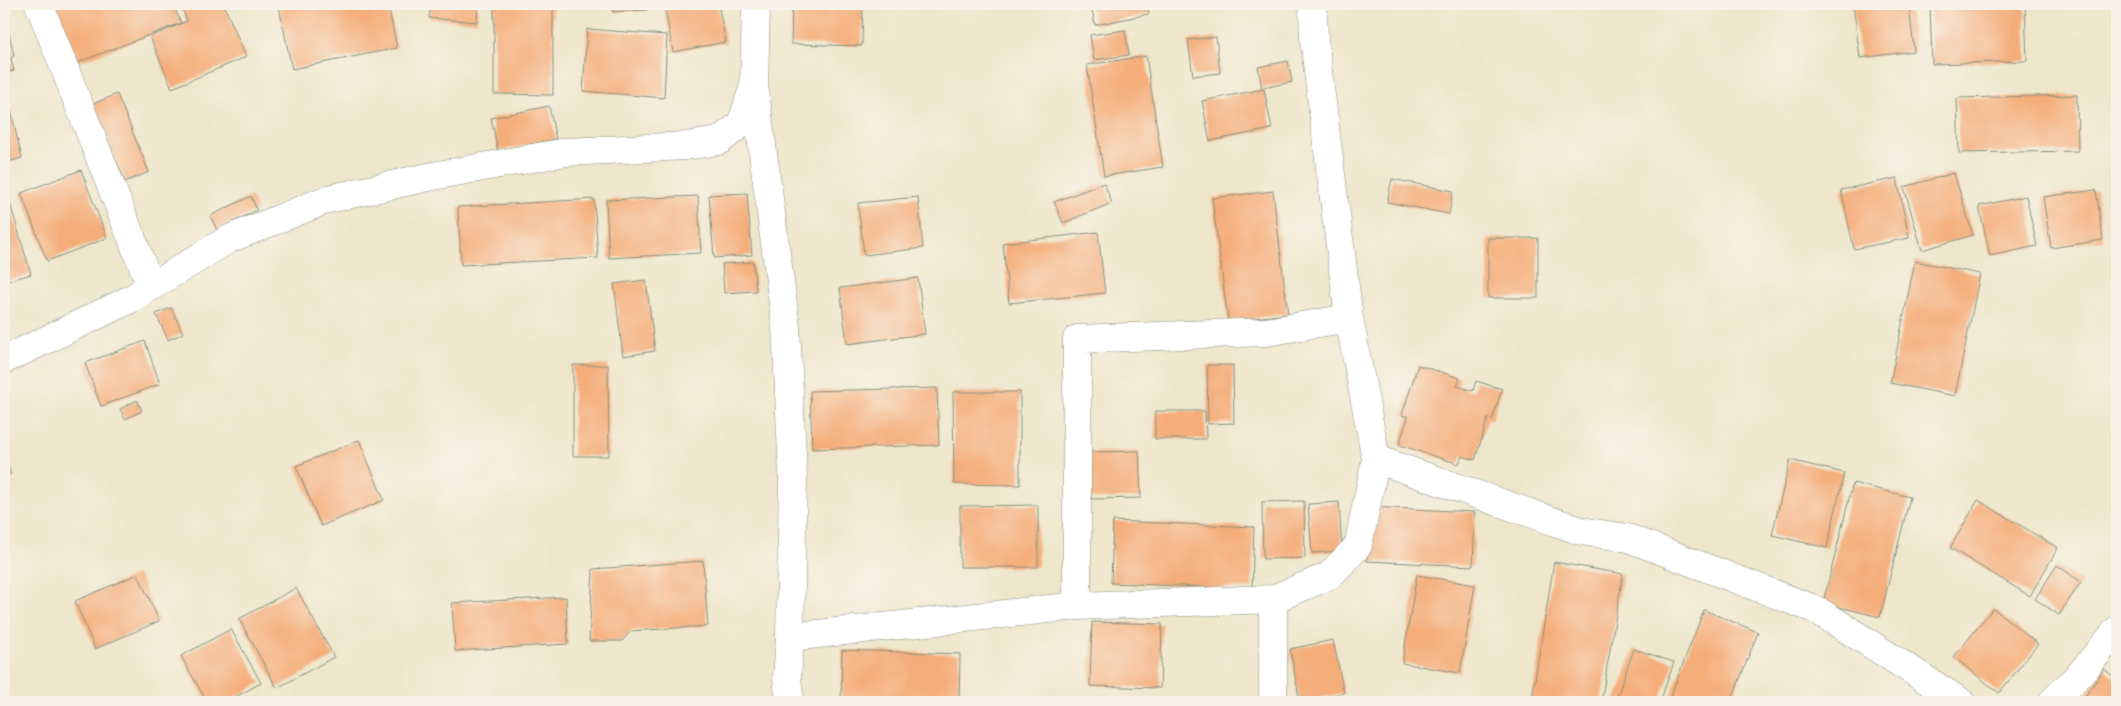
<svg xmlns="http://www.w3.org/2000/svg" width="2121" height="706" viewBox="0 0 2121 706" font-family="Dekko,sans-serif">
<rect width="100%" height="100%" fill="#f7f3e8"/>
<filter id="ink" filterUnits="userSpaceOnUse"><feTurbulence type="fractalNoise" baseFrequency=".02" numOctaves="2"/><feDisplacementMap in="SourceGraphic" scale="10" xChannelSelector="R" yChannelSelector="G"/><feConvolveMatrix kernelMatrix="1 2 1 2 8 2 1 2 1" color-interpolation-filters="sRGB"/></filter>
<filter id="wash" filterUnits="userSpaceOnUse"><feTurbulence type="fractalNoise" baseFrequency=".0096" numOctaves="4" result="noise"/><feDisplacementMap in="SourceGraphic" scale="20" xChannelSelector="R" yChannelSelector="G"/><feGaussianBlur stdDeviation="1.12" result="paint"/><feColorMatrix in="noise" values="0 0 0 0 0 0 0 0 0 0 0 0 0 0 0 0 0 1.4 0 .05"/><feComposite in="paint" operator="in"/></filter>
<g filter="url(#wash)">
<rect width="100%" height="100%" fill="#eee6cb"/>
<g id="blocks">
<path fill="#f5ad79" d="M48,4H173L181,23L71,65Z
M180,4L224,5L246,57L172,88L150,37L187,21Z
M297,4H388L397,48L292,69L279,7Z
M431,4H478L477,22L429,18Z
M494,4H553V95L494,94Z
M613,4H647V10L613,12Z
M664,4H718L726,42L673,52Z
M792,4H863L862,46L791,44Z
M1091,4H1147L1149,14L1095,25Z
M1853,4H1909L1914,51L1860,58Z
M1930,4H2025L2027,61L1932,64Z
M6,20L14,56L11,58L14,71L4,73V21Z
M587,29L667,35L664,98L583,91Z
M1125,30L1129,55L1094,60L1090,35Z
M1216,37L1220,73L1193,76L1188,40Z
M1146,56L1163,167L1104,176L1087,65Z
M1288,61L1292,82L1262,88L1258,67Z
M1264,89L1272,129L1210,141L1202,101Z
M117,94L149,172L125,182L93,104Z
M2077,95L2078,151L1959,153L1957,98Z
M8,99L22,158L4,163V100Z
M549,106L556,139L498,151L491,118Z
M81,170L107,238L47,261L21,193Z
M1954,173L1973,235L1922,250L1904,187Z
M1897,178L1909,238L1854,249L1841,190Z
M1392,179L1453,191L1449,214L1387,202Z
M1104,183L1112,203L1063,223L1054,202Z
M6,190L31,274L4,282V191Z
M2096,190L2103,240L2051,248L2043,197Z
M1273,191L1288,314L1228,321L1212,198Z
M747,193L752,255L714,258L709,195Z
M251,196L257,210L217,230L210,216Z
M698,196L701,253L609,258L606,200Z
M2026,196L2037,246L1990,256L1979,206Z
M918,197L923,248L864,255L858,203Z
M594,199L598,258L461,265L458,207Z
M1098,232L1105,293L1009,303L1003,243Z
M1488,238H1538V298H1488Z
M1915,261L1980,274L1955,396L1890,383Z
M753,262L756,291L724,293L722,264Z
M918,278L925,334L847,344L840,288Z
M646,280L655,351L623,356L614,284Z
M171,308L183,333L168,340L156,314Z
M145,341L160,384L101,406L85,363Z
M573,365H608L609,456H573Z
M1207,365H1233L1234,423L1208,424Z
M1418,365L1460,378L1457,386L1473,391L1476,381L1502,389L1492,420L1488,418L1475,460L1462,456L1459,464L1399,445L1408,417L1402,415Z
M937,388L939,445L812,449L810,391Z
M953,392H1020V485L954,484Z
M137,400L142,411L125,419L120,409Z
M1155,411H1205L1206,439H1155Z
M359,440L384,500L321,526L296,466Z
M1139,451L1141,498L1091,499L1090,452Z
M4,457L11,474L4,477Z
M1790,460L1844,473L1827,548L1772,535Z
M1853,483L1910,497L1880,617L1823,603Z
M1978,500L2058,548L2030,596L1950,548Z
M1304,501L1305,558L1263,559L1262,502Z
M1339,502L1342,551L1312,553L1308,504Z
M1038,505V567H960V506Z
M1369,507L1475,512L1473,566L1367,561Z
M1113,521L1254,527L1252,589L1111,583Z
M703,561L708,626L631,631L622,641H589L593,569Z
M1554,562L1623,574L1601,702H1558L1532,698Z
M2057,565L2081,582L2059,615L2035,599Z
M138,574L159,621L95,649L75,601Z
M1417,575L1475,585L1460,673L1402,663Z
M296,588L334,657L277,688L239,619Z
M566,597L568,644L455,651L452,603Z
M1993,608L2038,644L1999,693L1954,657Z
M1704,610L1758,632L1731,702H1668Z
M1092,622L1162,624L1160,688L1090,686Z
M231,629L261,683L226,702H207L181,656Z
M1333,640L1344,693L1300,702L1290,649Z
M1634,649L1674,662L1660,702H1615Z
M842,650L960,654L959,702H841Z
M2104,669L2117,679V702H2081Z"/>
</g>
</g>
<g filter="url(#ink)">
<use href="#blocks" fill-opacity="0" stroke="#869280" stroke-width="1"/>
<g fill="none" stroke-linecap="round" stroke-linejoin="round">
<g stroke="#869280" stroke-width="29">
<path id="minor" d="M39,4L151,287
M755,92L786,327L793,477L790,637L787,678L790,702
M4,360L131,299L229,239L328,199L433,176L566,152L686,146L719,141L741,124L754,86L756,4
M1376,459L1581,531L1628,538L1817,610L1961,702
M1077,606V339L1266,332L1349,318
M790,637L1077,606L1273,599L1329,576L1358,546L1376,459L1349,318L1314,39L1313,4
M1273,702V599
M2052,702L2081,673L2117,630"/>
</g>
<use href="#minor" stroke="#fff" stroke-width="28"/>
</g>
</g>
<rect width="2121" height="706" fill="none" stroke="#f7f3e8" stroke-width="20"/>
</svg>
